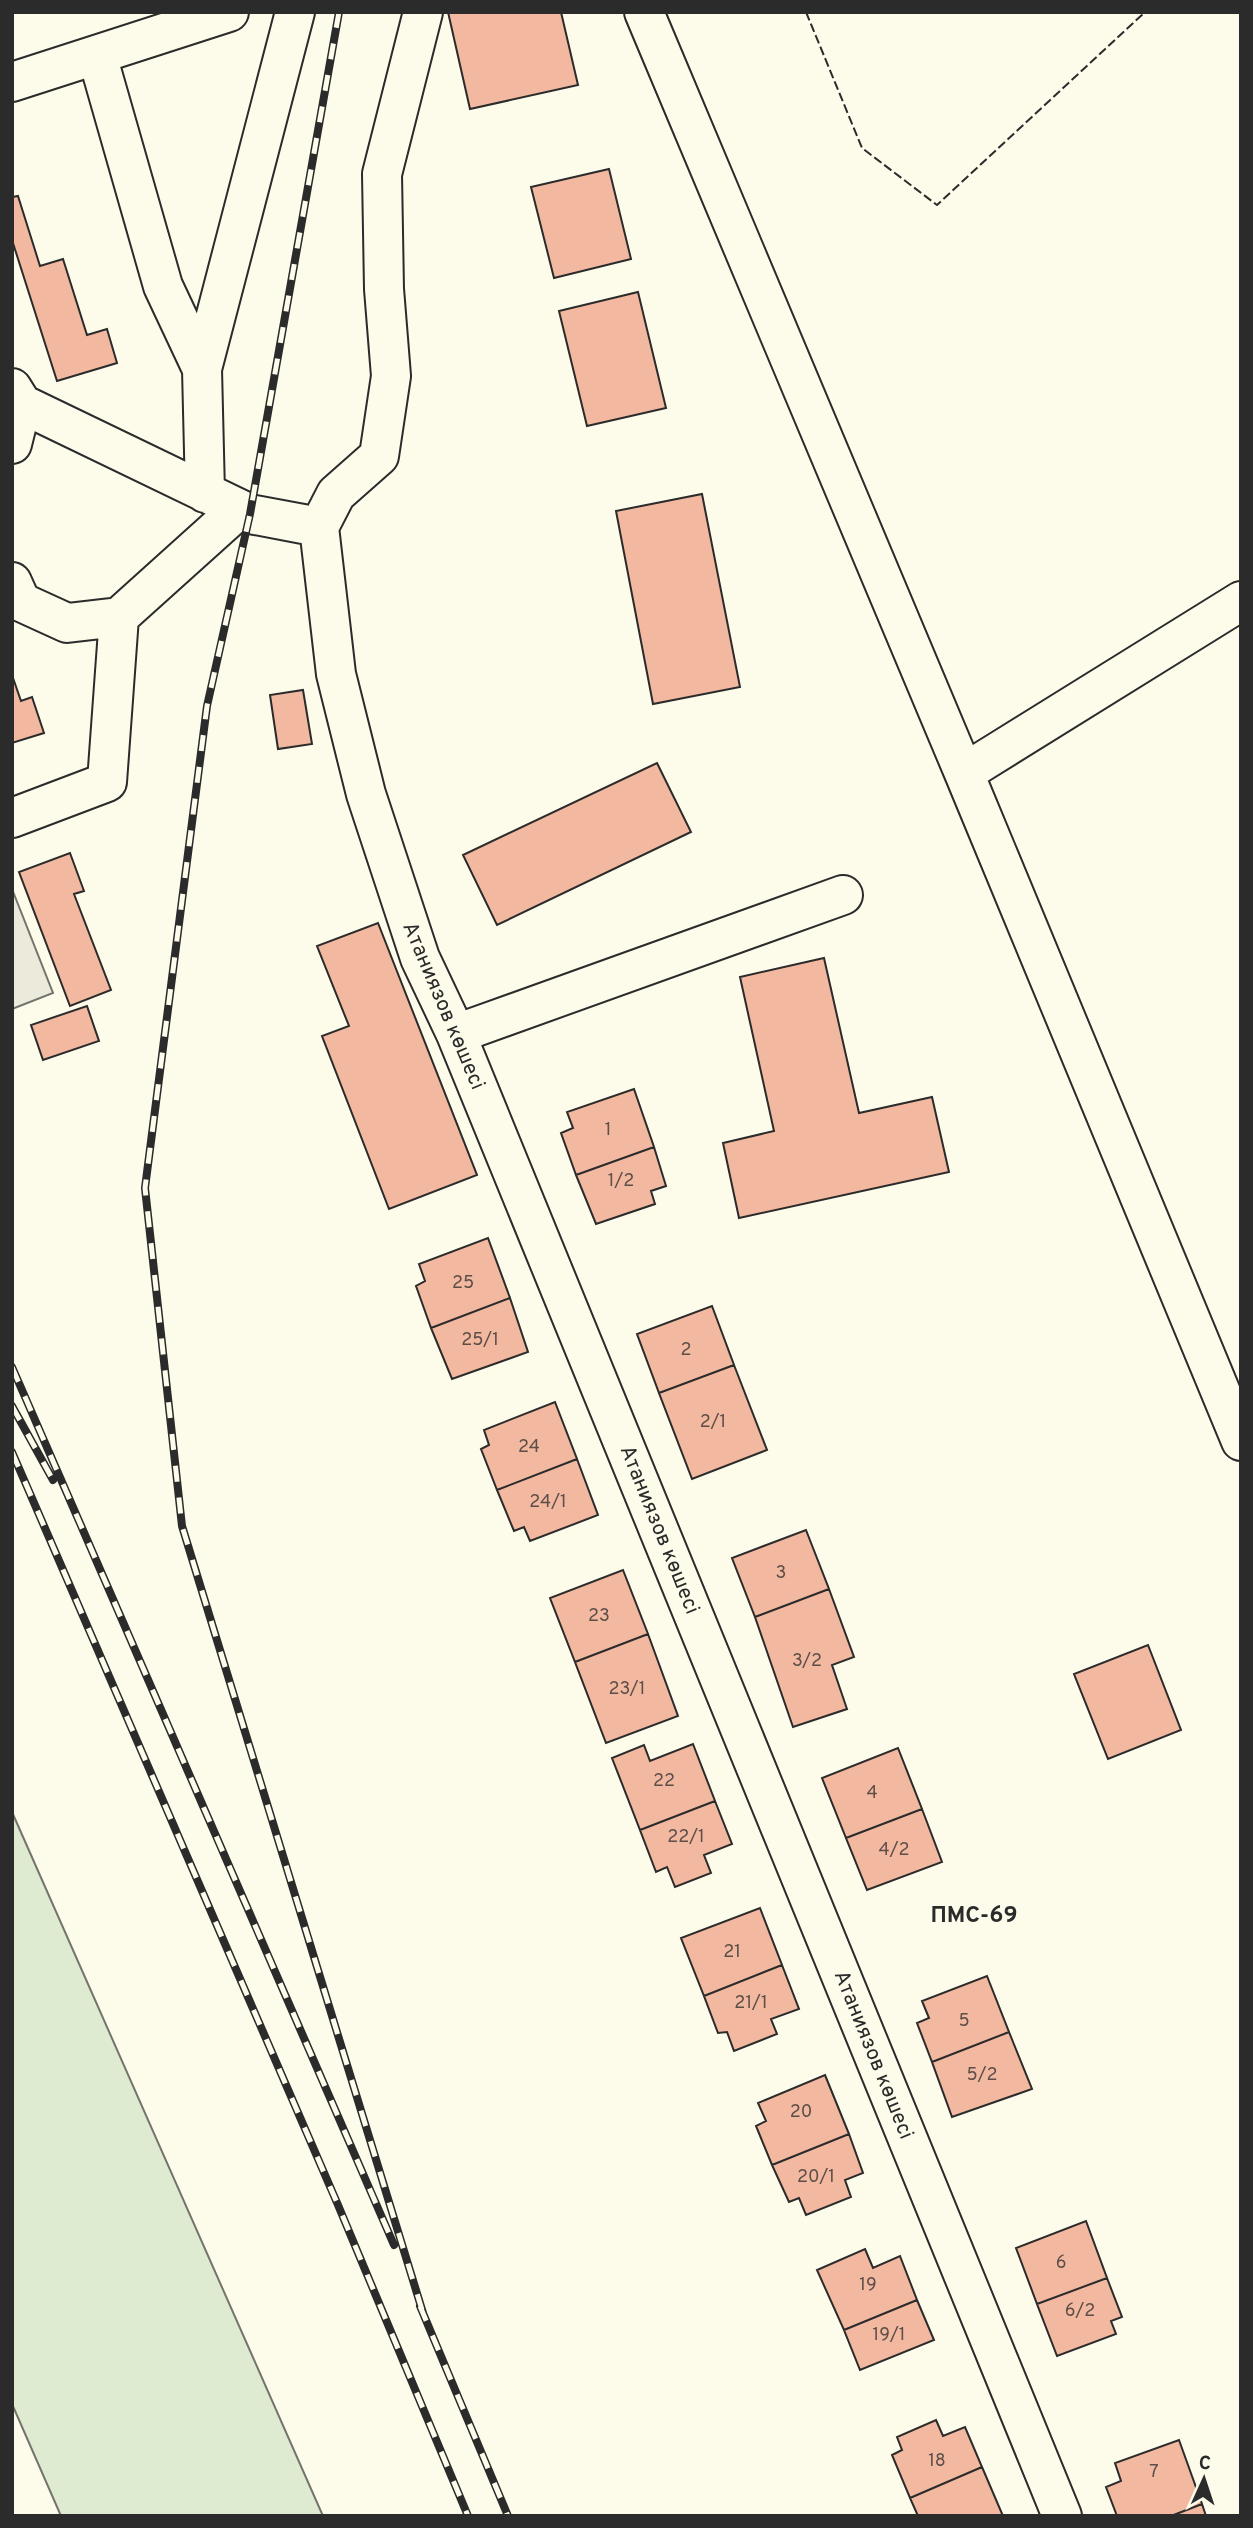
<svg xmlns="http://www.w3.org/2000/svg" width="1253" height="2528" viewBox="0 0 1253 2528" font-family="Overpass,sans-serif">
<rect width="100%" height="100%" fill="#fdfbea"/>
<path fill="#deebd1" stroke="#74746e" stroke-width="2" d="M12,1812L323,2516H61L12,2404Z"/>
<path fill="#eceadb" stroke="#74746e" stroke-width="2" d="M12,889L53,993L12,1009Z"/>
<path fill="#f2b8a0" stroke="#2b2b2b" stroke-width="2" d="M448,12H561L578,85L470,109Z
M609,169L631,259L554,278L531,187Z
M18,196L40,266L63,259L87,335L107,329L117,363L57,381L12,240V197Z
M638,292L666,408L587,426L559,311Z
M702,494L740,687L653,704L616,511Z
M12,675L21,701L32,697L44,733L12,743Z
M303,690L312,744L278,749L270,695Z
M657,763L691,832L497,925L463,855Z
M70,853L84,891L74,894L111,990L70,1006L19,872Z
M378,923L477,1175L389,1209L322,1036L349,1026L317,946Z
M824,958L859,1113L932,1097L949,1172L739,1218L723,1143L774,1131L740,977Z
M87,1006L99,1041L43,1060L31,1025Z
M634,1089L654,1147L576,1175L561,1133L573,1128L567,1112Z
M654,1147L666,1186L651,1191L655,1204L596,1224L576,1175Z
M488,1238L510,1298L431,1328L416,1286L425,1281L419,1264Z
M510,1298L528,1352L452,1379L431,1328Z
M712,1306L734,1365L659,1393L637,1334Z
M734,1365L767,1450L692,1479L659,1393Z
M555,1402L577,1459L497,1490L481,1449L489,1445L484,1430Z
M577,1459L598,1515L530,1541L524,1527L514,1531L497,1490Z
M806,1530L829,1589L755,1617L732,1558Z
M623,1570L648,1634L575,1662L550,1598Z
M829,1589L854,1657L832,1665L847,1709L793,1727L755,1617Z
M648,1634L678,1716L606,1743L575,1662Z
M1148,1645L1181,1730L1108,1759L1074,1674Z
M693,1744L715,1801L640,1830L612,1758L644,1745L650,1761Z
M898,1748L922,1809L846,1838L822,1778Z
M715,1801L732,1844L704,1855L711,1873L675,1887L667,1867L656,1872L640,1830Z
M922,1809L942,1862L867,1890L846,1838Z
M760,1908L782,1965L704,1996L681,1938Z
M782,1965L799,2009L771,2019L777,2034L734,2051L727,2032L718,2033L704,1996Z
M987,1976L1009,2032L932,2062L917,2023L929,2018L922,2001Z
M1009,2032L1032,2089L952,2117L932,2062Z
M825,2075L849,2134L772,2165L756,2126L766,2121L758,2103Z
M849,2134L863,2173L845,2180L851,2197L806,2215L799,2198L789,2202L772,2165Z
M1086,2221L1107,2278L1037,2304L1016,2248Z
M865,2249L873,2268L900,2256L917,2300L844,2330L817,2270Z
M1107,2278L1122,2317L1111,2321L1116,2334L1057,2356L1037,2304Z
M917,2300L934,2340L860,2370L844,2330Z
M936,2420L943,2436L965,2427L982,2467L910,2498L892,2455L902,2450L897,2437Z
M1179,2440L1202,2504L1171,2516H1117L1106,2487L1121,2481L1115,2463Z
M982,2467L1003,2516H918L910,2498Z
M1202,2504L1206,2516H1171Z"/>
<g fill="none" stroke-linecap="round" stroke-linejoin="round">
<g stroke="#2b2b2b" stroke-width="42">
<path id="minor" d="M644,12L964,773L1241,1441
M97,55L163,286L202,369
M12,82L229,12
M12,388L22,404L250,514L319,527
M12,444L22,404
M205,493L202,369L295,12
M319,527L336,674L366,794L420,958L456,1034L1062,2516
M319,527L336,494L379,456L391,376L384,289L382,174L423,12
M12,582L21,602L67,623L119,617
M964,773L1241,601
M12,818L107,782L119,617L239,509
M456,1034L843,895"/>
</g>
<use href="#minor" stroke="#fdfbea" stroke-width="38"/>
<g stroke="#2b2b2b" stroke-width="8">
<path id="rail" d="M339,12L250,514L207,706L145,1188L182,1526L423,2313
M12,1367L394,2245
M12,1406L53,1480
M12,1452L338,2205L468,2516
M420,2306L508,2516"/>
</g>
<use href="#rail" stroke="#fdfbea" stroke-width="5" stroke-dasharray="16" stroke-linecap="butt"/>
<path stroke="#2b2b2b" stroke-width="2" stroke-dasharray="9 3.5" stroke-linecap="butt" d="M806,12L862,148L937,205L1145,12"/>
</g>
<g text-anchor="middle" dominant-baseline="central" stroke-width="5" stroke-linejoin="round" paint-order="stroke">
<g font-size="18" fill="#5d4e48">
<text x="608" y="1130">1</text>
<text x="621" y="1181">1/2</text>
<text x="463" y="1283">25</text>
<text x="480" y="1340">25/1</text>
<text x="686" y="1350">2</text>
<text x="713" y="1422">2/1</text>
<text x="529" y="1447">24</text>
<text x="548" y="1502">24/1</text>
<text x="781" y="1573">3</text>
<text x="599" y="1616">23</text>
<text x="807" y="1661">3/2</text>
<text x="627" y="1689">23/1</text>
<text x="664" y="1781">22</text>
<text x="872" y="1793">4</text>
<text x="686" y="1837">22/1</text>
<text x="894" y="1850">4/2</text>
<text x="732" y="1952">21</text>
<text x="751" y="2003">21/1</text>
<text x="964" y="2021">5</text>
<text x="982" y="2075">5/2</text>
<text x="801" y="2112">20</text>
<text x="816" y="2177">20/1</text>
<text x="1061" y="2263">6</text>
<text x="868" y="2285">19</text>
<text x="1080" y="2311">6/2</text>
<text x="889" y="2335">19/1</text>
<text x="937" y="2461">18</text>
<text x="1154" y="2472">7</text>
</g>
<g font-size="21" fill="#2b2b2b" stroke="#fdfbea">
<text transform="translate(443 1006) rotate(67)">Атаниязов көшесі</text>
<text transform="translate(659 1530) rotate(68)">Атаниязов көшесі</text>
<text transform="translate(873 2055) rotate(68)">Атаниязов көшесі</text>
</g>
<g font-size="23" font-weight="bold" fill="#2b2b2b" stroke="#fdfbea">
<text x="974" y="1916">ПМС-69</text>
</g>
</g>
<rect width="1253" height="2528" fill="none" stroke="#2b2b2b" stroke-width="28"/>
<g transform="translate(1204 2479) rotate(3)" stroke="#fdfbea" stroke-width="5" paint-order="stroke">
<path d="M0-5L12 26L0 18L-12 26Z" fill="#2b2b2b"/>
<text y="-10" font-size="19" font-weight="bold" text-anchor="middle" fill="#2b2b2b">С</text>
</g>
</svg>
